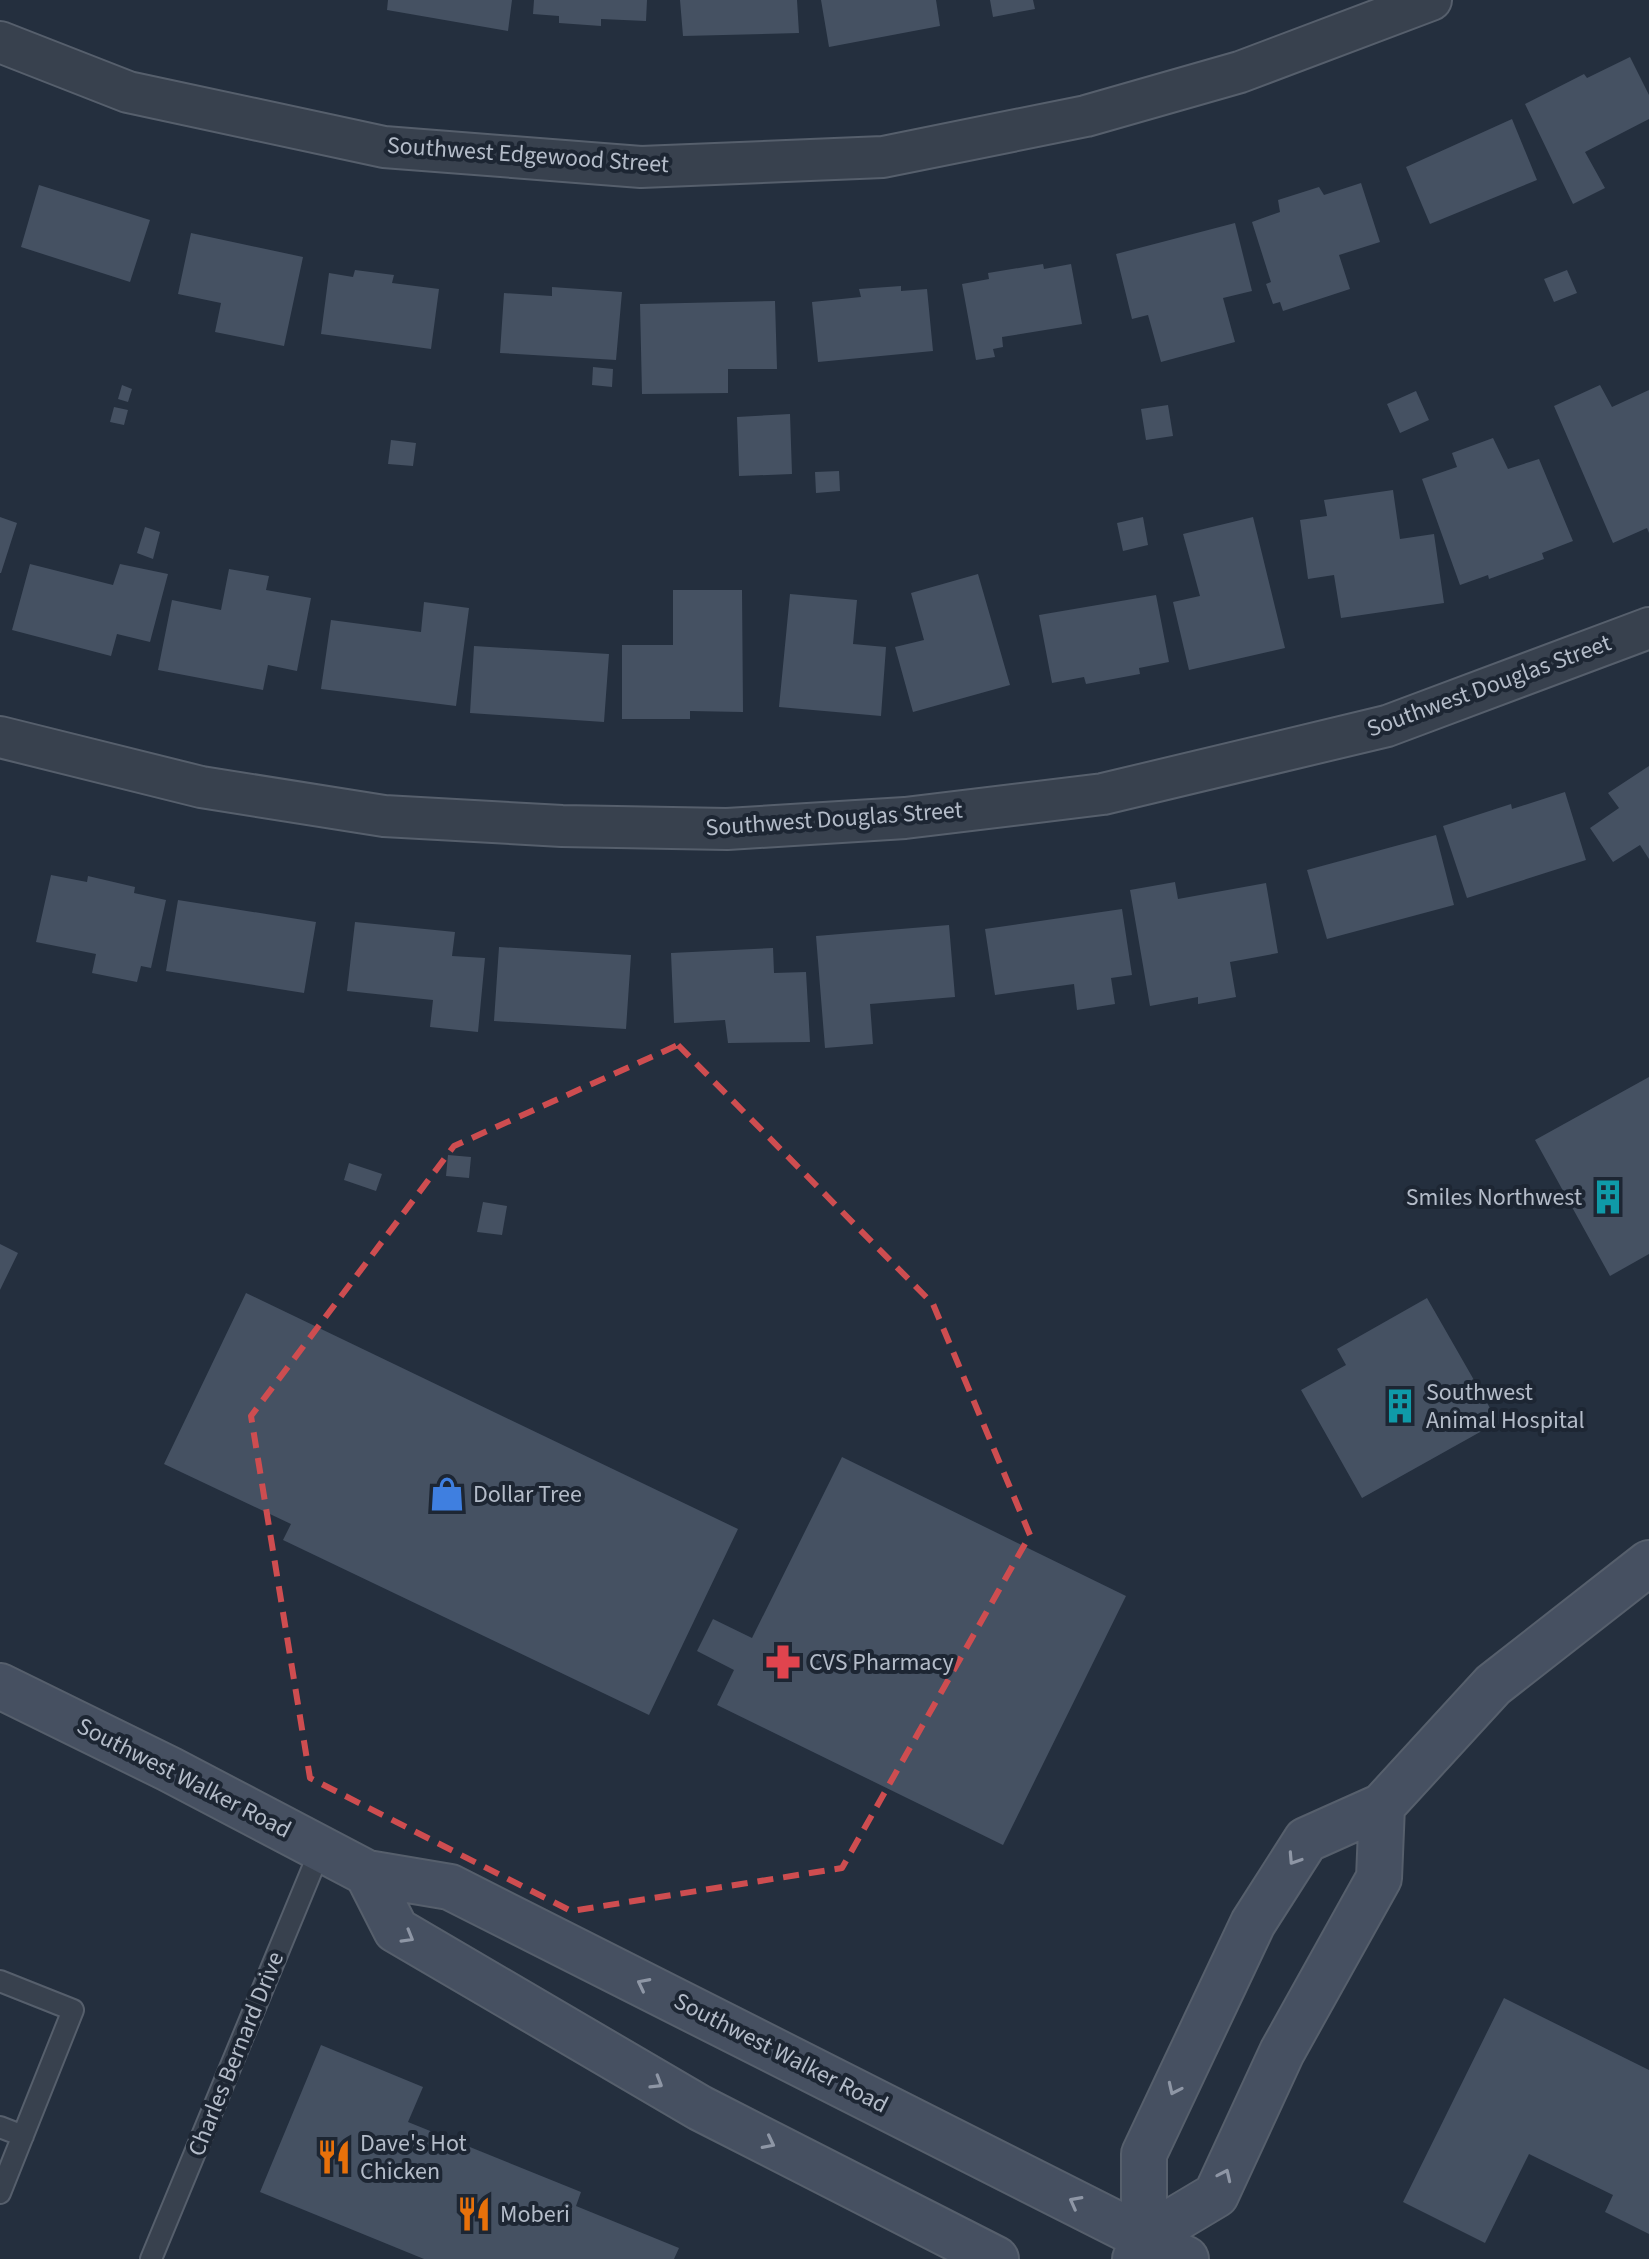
<svg xmlns="http://www.w3.org/2000/svg" width="1649" height="2259" viewBox="0 0 1649 2259" font-family="'Source Sans 3',sans-serif">
<rect width="100%" height="100%" fill="#242f3e"/>
<path fill="#455162" d="M388,0H512L508,31L387,10Z
M534,0H647L646,21L601,19V26L559,23V16L533,14Z
M680,0H797L799,33L683,36Z
M821,0H936L940,26L829,47Z
M990,0H1033L1035,9L993,17Z
M1630,57L1649,95V119L1585,152L1605,188L1573,204L1525,104L1584,74L1587,78Z
M1512,119L1537,180L1430,224L1406,167Z
M1361,183L1380,242L1339,255L1350,289L1283,311L1280,302L1273,304L1266,284L1271,282L1252,222L1280,212L1278,200L1319,187L1324,195Z
M39,185L150,220L130,282L21,247Z
M1235,223L1252,291L1223,298L1235,342L1161,362L1148,315L1132,319L1116,254Z
M191,233L303,257L284,346L215,332L221,303L178,294Z
M1043,264L1044,269L1071,264L1082,324L1002,337L1003,347L993,349L995,357L976,360L962,284L989,279L988,273Z
M355,270L394,275L392,283L439,289L431,349L321,334L329,273L353,277Z
M1567,270L1577,293L1554,302L1544,279Z
M901,286V291L927,289L933,351L818,362L812,302L861,297L859,289Z
M552,287L622,292L616,360L500,353L504,293L552,296Z
M775,301L777,369H728V393L642,394L640,304Z
M593,367L613,369L612,387L592,385Z
M122,385L132,389L128,402L118,399Z
M1600,385L1612,407L1649,390V533L1647,528L1613,543L1554,406Z
M1416,391L1429,420L1400,433L1387,404Z
M1168,405L1173,436L1146,440L1141,409Z
M114,407L128,410L124,425L110,422Z
M790,414L792,474L739,476L737,417Z
M1493,438L1508,469L1539,459L1573,541L1542,553L1544,559L1489,579L1488,575L1460,585L1422,479L1457,467L1452,453Z
M391,440L416,443L413,466L388,464Z
M839,471L840,491L816,493L815,472Z
M1393,490L1400,539L1434,534L1444,603L1341,618L1334,575L1308,579L1300,520L1327,516L1324,500Z
M0,517L17,523L1,573H0Z
M1143,517L1148,545L1123,551L1117,523Z
M1253,517L1285,648L1189,670L1173,602L1200,596L1183,534Z
M145,527L160,532L153,559L137,553Z
M30,564L113,585L120,564L168,574L150,642L117,634L111,656L12,630Z
M229,569L269,576L266,590L311,598L297,671L268,665L263,690L158,670L172,600L221,610Z
M978,574L1010,685L913,712L895,647L924,640L911,593Z
M673,590H742L743,712L690,711V719H622V645H673Z
M790,594L857,600L853,644L886,647L881,716L779,707Z
M1156,595L1169,662L1139,668L1140,674L1086,684L1084,677L1052,683L1039,615Z
M424,602L469,608L456,706L321,689L331,620L421,632Z
M474,646L609,654L604,722L470,713Z
M1649,766V859L1640,845L1613,862L1590,828L1619,808L1608,793Z
M1565,792L1586,860L1467,898L1443,826L1511,804L1512,809Z
M1436,835L1454,905L1327,939L1307,870Z
M51,875L87,882L88,876L135,887L134,893L166,900L151,968L141,966L137,982L92,973L96,954L36,942Z
M1175,882L1178,899L1266,883L1278,953L1230,962L1236,997L1198,1004V997L1150,1006L1130,890Z
M178,900L316,922L304,993L166,971Z
M1122,909L1132,975L1111,978L1115,1004L1077,1010L1074,984L995,995L985,929Z
M355,922L455,932L452,956L485,958L478,1032L430,1027L433,1000L347,991Z
M949,925L955,997L870,1004L873,1044L825,1048L816,936Z
M499,947L631,955L626,1029L494,1021Z
M773,948L774,973L806,972L810,1042L728,1043L725,1020L674,1023L671,953Z
M1649,1077V1254L1610,1276L1535,1140Z
M448,1155L471,1157L469,1178L446,1176Z
M349,1163L382,1174L376,1191L344,1180Z
M483,1202L507,1206L502,1235L477,1232Z
M0,1244L18,1253L0,1290Z
M246,1293L738,1529L649,1715L283,1540L291,1524L164,1464Z
M1427,1298L1498,1422L1362,1498L1301,1390L1346,1365L1337,1349Z
M842,1457L1126,1596L1003,1845L717,1705L734,1670L697,1651L713,1619L752,1638Z
M1504,1998L1649,2070V2234L1605,2212L1613,2195L1529,2154L1485,2243L1403,2202Z
M321,2045L423,2087L408,2122L581,2192L576,2206L679,2248L674,2259H424L260,2192Z"/>
<g fill="none" stroke-linecap="round" stroke-linejoin="round">
<g stroke="#565f6c" stroke-width="24">
<path id="lane" d="M0,1981L73,2010L0,2193
M0,2127L23,2136
M151,2259L321,1848"/>
</g>
<g stroke="#565f6c" stroke-width="44">
<path id="street" d="M0,42L128,92L384,147L641,167L883,157L1086,116L1240,72L1431,0
M0,737L201,787L384,816L562,826L727,829L905,818L1103,794L1387,726L1649,628"/>
</g>
<g stroke="#565f6c" stroke-width="48">
<path id="secondary" d="M0,1686L169,1769L367,1873L450,1887L1186,2259
M367,1873L396,1930L700,2108L996,2259
M1144,2238L1216,2195L1282,2052L1379,1878L1382,1806
M1135,2259L1144,2238V2154L1253,1923L1306,1840L1382,1806L1493,1685L1649,1563"/>
</g>
<use href="#lane" stroke="#38414e" stroke-width="20"/>
<use href="#street" stroke="#38414e" stroke-width="40"/>
<use href="#secondary" stroke="#465061" stroke-width="44"/>
</g>
<defs><path id="oneway-chevron" d="M-2-3.5L2.5 0L-2 3.5" fill="none" stroke-width="1.6" stroke-linecap="round" stroke-linejoin="round" transform="scale(2)"/></defs>
<g stroke="#8e96a5">
<use href="#oneway-chevron" transform="translate(1294 1859) rotate(123)"/>
<use href="#oneway-chevron" transform="translate(408 1937) rotate(30)"/>
<use href="#oneway-chevron" transform="translate(643 1984) rotate(-153)"/>
<use href="#oneway-chevron" transform="translate(657 2083) rotate(31)"/>
<use href="#oneway-chevron" transform="translate(1174 2089) rotate(115)"/>
<use href="#oneway-chevron" transform="translate(769 2143) rotate(27)"/>
<use href="#oneway-chevron" transform="translate(1225 2175) rotate(-65)"/>
<use href="#oneway-chevron" transform="translate(1075 2202) rotate(-152)"/>
</g>
<path fill="none" stroke="#ce4d50" stroke-width="6" stroke-dasharray="16 10" stroke-linejoin="round" d="M678,1045L933,1304L1030,1535L842,1868L571,1911L310,1778L251,1416L454,1146Z"/>
<defs>
<g id="building-bare" transform="scale(2.76)"><path d="M-4-6H4V6H1V3H-1V6H-4ZM-2.5-4.3h1.7v1.8h-1.7ZM.8-4.3h1.7v1.8H.8ZM-2.5-1h1.7V.8h-1.7ZM.8-1h1.7V.8H.8Z" fill="#0f9aa8" stroke="#1d2633" stroke-width="2.5" paint-order="stroke"/></g>
<g id="shop-bare" transform="scale(2.76)"><path d="M-5-2.5h2.3a2.7 3.5 0 0 1 5.4 0H5L5.5 6h-11ZM-1.5-2.5h3a1.5 2.3 0 0 0-3 0Z" fill="#3f7fe0" stroke="#1d2633" stroke-width="2.5" paint-order="stroke"/></g>
<g id="pharmacy-bare" transform="scale(2.76)"><path d="M-2-6h4v4h4v4h-4v4h-4v-4h-4v-4h4Z" fill="#e0444e" stroke="#1d2633" stroke-width="2.5" paint-order="stroke"/></g>
<g id="restaurant-bare" transform="scale(2.76)"><path d="M-5-6h1v4h1v-4h1v4h1v-4h1v5L-1.5 .5V6h-2V.5L-5-1ZM5-6V6H3V1.5H1.5Q1.5-4 5-6Z" fill="#e8710a" stroke="#1d2633" stroke-width="2.5" paint-order="stroke"/></g>
</defs>
<g fill-rule="evenodd">
<use href="#building-bare" x="1608" y="1197"/>
<use href="#building-bare" x="1400" y="1406"/>
<use href="#shop-bare" x="447" y="1494"/>
<use href="#pharmacy-bare" x="783" y="1662"/>
<use href="#restaurant-bare" x="334" y="2157"/>
<use href="#restaurant-bare" x="474" y="2214"/>
</g>
<g text-anchor="middle" dominant-baseline="central" stroke-width="8" stroke-linejoin="round" paint-order="stroke">
<g font-size="24" fill="#b4bcc9" stroke="#1d2633">
<text transform="translate(528 155) rotate(4)">Southwest Edgewood Street</text>
<text transform="translate(1489 686) rotate(-20)">Southwest Douglas Street</text>
<text transform="translate(834 819) rotate(-4)">Southwest Douglas Street</text>
<text transform="translate(184 1778) rotate(27)">Southwest Walker Road</text>
<text transform="translate(781 2053) rotate(27)">Southwest Walker Road</text>
<text transform="translate(236 2054) rotate(-68)">Charles Bernard Drive</text>
</g>
<g font-size="24" fill="#b4bcc9" stroke="#1d2633" text-anchor="start">
<text x="1582" y="1197" text-anchor="end">Smiles Northwest</text>
<text x="1426" y="1392">Southwest<tspan x="1426" dy="28">Animal Hospital</tspan></text>
<text x="473" y="1494">Dollar Tree</text>
<text x="809" y="1662">CVS Pharmacy</text>
<text x="360" y="2143">Dave's Hot<tspan x="360" dy="28">Chicken</tspan></text>
<text x="500" y="2214">Moberi</text>
</g>
</g>
</svg>
